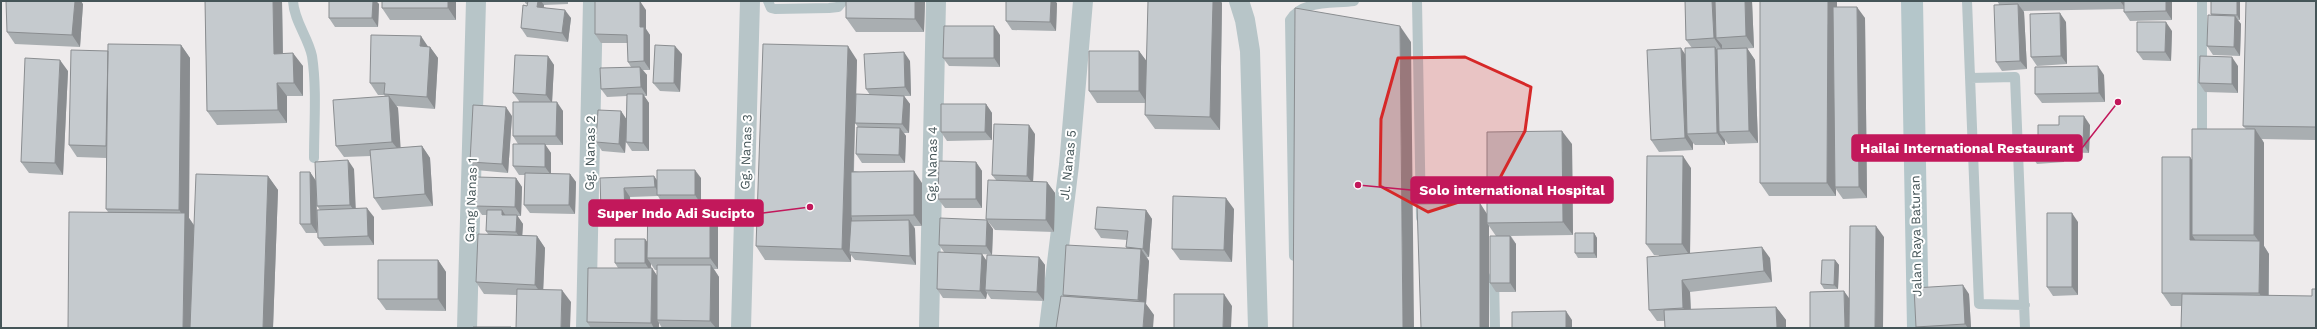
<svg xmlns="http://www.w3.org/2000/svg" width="2317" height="329" viewBox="0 0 2317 329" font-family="'Work Sans',sans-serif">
<rect width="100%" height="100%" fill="#eeebec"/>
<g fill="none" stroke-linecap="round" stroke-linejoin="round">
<path stroke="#b7c5c8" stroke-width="10" d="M293,1C294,21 308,37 312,56C317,89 314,124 314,158
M768,1L771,8L775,9L829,8L838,7L843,1
M1417,1L1421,218
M1967,1L1979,304L2025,305
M2202,1V132
M1970,78L2015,77L2025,328
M1294,256L1290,20C1302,0 1332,4 1354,1
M1494,276L1495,328"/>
<path stroke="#b7c5c8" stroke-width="20" d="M1239,1L1245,20L1250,51L1258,328
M467,328L476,1
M586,328L593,1
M741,328L750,1
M929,328L936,1
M1049,328L1069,165L1083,1"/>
<path stroke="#b4c6ca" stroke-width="22" d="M1912,1L1918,328"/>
</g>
<path fill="#a9aeb1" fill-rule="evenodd" d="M205,1H282L283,53L303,66V96H287V123L217,125L207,111Z
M329,1H376L379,4L378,27H335L329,18Z
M456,1V20H390L382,8Z
M524,1H568V4L544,5V7L571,18L568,42L527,37L521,28L527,6V4H526Z
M846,1H925L924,32H856L846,18Z
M1685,1H1752L1754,48L1738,49L1747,48L1755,60L1758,143L1728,144L1725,140V145H1695L1693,143V150L1659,152L1651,140L1685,55L1692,48L1686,40Z
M1997,1H2172V20L2130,21L2124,12V9L2023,11L2024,12L2027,69L2002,71L1996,62L1999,4Z
M2211,1H2240V20H2238L2241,24L2240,56L2213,55L2207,46L2211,15Z
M2316,1V140L2262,139L2264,143V246L2269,254V295L2316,328L2182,306H2171L2162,293L2192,159L2246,129L2243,126Z
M1837,2V7L1865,18L1867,198L1843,199L1836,189V196H1769L1760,183Z
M1057,3L1056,31L1012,30L1006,21Z
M1222,3L1220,130L1155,129L1145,115L1146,103H1097L1089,91L1139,51L1147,62Z
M83,4L80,47L15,44L7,32Z
M646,10V29L650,35V70H643L647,75V96H644L649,103V151H632L626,142V137L625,153L602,151L596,142L621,111L626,119L627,96L607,97L601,89L631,67L628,62V43H601L595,34Z
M2066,22L2067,64L2037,66L2031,57Z
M2172,31L2171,61L2143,60L2137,52Z
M1000,35V67L949,66L943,58Z
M181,45L190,58L189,218L194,225L268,176L278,190L273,328H68L108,212L106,209V158L77,157L69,145L108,51Z
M428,47H430L438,58L435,109L396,106L398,108L400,148L422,146L430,158L433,206L382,210L374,198L371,156L344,157L336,146L386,97L384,95H378L370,83Z
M682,54L680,92L660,91L653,83Z
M548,56L554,65L552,102L563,111V145H545L551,153V174H570L576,182L575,214L530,213L524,205L525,175H519L513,166L518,144L513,136L519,101L513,93Z
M857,60L856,110L870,95L866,89L910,61L911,96H904L910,104L909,133H904L906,136L905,163H862L856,154L858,127L855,123L854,171L922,183V226H914L915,229L916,265L855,260L851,255V262L765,260L756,246Z
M2238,66V93L2205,92L2199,83Z
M68,71L63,175L29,173L21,162Z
M2104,75L2105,102L2042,103L2035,94Z
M986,104L992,113V140L947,141L941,132Z
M512,116L508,173L476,170L470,162Z
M2059,125H2090L2089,153L2064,152V162L2037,164L2031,155L2038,140Z
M1035,134L1033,181L1047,182L1055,193L1054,232L995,230L986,219L996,180L992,175Z
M1572,144L1573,235L1511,236L1516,244V292H1496L1490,283L1496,236L1489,226V328L1487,214Z
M976,162L982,171V208H945L938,199Z
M1691,168L1690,253L1770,258L1772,282L1690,292L1691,310L1776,307L1786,320L1657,321L1649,310L1659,255H1654L1646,244Z
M354,169L355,209L374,217V245L324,246L318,238L320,210L317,206V195V233H306L300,224L310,172L316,181Z
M654,176L657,180L701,178V203L718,214V269H714L719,277V328H662L659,323V328H591L587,322L618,268L615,263L645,239L647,242L662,203L658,196L630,197L631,219L607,220L601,211L600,178ZM651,264L655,270H657V276L652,268H651Z
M516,178L522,187L521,216H517L523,224L522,235L537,236L545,248L543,289L571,302L517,295L484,294L476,282L488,234L486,231L487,215H482L476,206Z
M1234,209L1232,262L1180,260L1172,249Z
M1146,210L1152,219L1149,257H1147L1149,261L1146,304L1154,315L1063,297V295L1127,249L1126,247L1127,240L1101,238L1095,229Z
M2078,222V295L2053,296L2047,287Z
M993,229L992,255L982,254L986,260L1039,257L1045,265L1044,301L991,299L987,293L986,299L943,298L937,289L944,252L939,245Z
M1594,233L1597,238V258H1578L1575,253Z
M438,260L446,272V311L386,310L378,299Z
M1835,260L1839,265L1838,289H1824L1821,284Z
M1969,294L1971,328H1917L1916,327Z"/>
<path fill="#8a8d90" d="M75,1H81L83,4L80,47L72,35Z
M273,1H282L283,67L274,54Z
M373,1H376L379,4L378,27L372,18Z
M448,1H456V20L448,8Z
M538,1H541L544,5L543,15L537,7Z
M640,1L646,10V29L650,35V70L644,61L640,27Z
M915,1H925L924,32L915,19Z
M1051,1H1055L1057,3L1056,31L1050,22Z
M1213,1H1221L1222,3L1220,130L1210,117Z
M1712,1H1720L1716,38L1722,45V50L1714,38Z
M1745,1H1752L1754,48L1746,36Z
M1828,1H1836L1837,2L1836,187H1835L1836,189V196L1827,183Z
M2120,1H2126V9Z
M2166,1H2172V20L2166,11Z
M2237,1H2240V20L2237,15Z
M2018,4L2024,12L2027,69L2020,61Z
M1857,7L1865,18L1867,198L1859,187Z
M565,10L571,18L568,42L562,33Z
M2060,13L2066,22L2067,64L2061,56Z
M2235,16L2241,24L2240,56L2234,47Z
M2166,22L2172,31L2171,61L2165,52Z
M994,26L1000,35V67L994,58Z
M1400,26L1411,42L1414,328H1403Z
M421,36L429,48L420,46Z
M181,45L190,58L189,218L195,227L193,328H183L185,218L179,210Z
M675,46L682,54L680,92L674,83Z
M848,46L857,60L852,215L851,216L852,218L851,252H849L851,255V262L842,249Z
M430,47L438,58L435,109L427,97Z
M1715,47L1723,59L1719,132L1725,140V145L1717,133Z
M1681,48L1689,60L1687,134L1693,143V150L1685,138Z
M1747,48L1755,60L1758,143L1749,131Z
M1139,51L1148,63L1147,103L1139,91Z
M904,52L910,61L911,96L905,87Z
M293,53L303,66V96L294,83Z
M548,56L554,65L552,103L546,95Z
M2232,57L2238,66V93L2232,84Z
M60,60L68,71L63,175L55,163Z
M2098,66L2104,75L2105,102L2099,93Z
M640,67L647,75V96L641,87Z
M277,83L287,96V123L278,110Z
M643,94L649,103V151L643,143Z
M389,96L398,108L401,153L392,142Z
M904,96L910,104L909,133L902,124Z
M557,102L563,111V145L556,136Z
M986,104L992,113V140L985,132Z
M506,107L512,116L508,173L502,164Z
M621,111L627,120L625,153L619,144Z
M2084,116L2090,125L2089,153L2083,144Z
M1029,125L1035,134L1033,184L1027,176Z
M900,128L906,136L905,163L899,155Z
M2255,129L2264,143V246L2269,254L2268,307L2259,293L2260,243L2254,235Z
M1562,131L1572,144L1573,235L1563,222Z
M545,144L551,153V175L545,167Z
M2058,144L2064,152V162L2058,153Z
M422,146L430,158L433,206L425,194Z
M1683,156L1691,168L1690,256L1682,244Z
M2190,157L2200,170L2192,235L2200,247L2190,240Z
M348,160L354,169L356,213L350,205Z
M976,162L982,171V208L976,199Z
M695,170L701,178V204L695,195Z
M914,171L922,183V226L914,215Z
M310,172L316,181L317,233L311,224Z
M570,174L576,182L575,214L569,205Z
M268,176L278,190L273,328H263Z
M654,176L660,185L661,196L655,187Z
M516,178L522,187L521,216L515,207Z
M1047,182L1055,193L1054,232L1046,220Z
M624,188L630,197L631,219L625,211Z
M1226,198L1234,209L1232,262L1224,250Z
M710,203L718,214V269L710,258Z
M1480,203L1489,217L1487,223L1489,226V328H1480Z
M367,208L374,217V245L368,236Z
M502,210L508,219L502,215Z
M1146,210L1152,219L1149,257L1143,249Z
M2072,213L2078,222V295L2072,287Z
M517,215L523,224L522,241L516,232Z
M909,220L915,229L916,265L910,256Z
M987,220L993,229L992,255L986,246Z
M1876,226L1884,237L1883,328H1875Z
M1594,233L1597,238V258L1594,253Z
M537,236L545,248L543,296L535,285Z
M1510,236L1516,244V292L1510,283Z
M645,239L651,247L647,258L651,264V272L645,263Z
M1762,247L1770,258L1772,282L1764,271Z
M1141,249L1149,261L1146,304L1154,315L1153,328H1143L1144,309L1138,300Z
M982,254L988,263L985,290L987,293L986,299L980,291Z
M1039,257L1045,265L1044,301L1037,292Z
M438,260L446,272V311L438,299Z
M1835,260L1839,265L1838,289L1834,285Z
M711,265L719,277V328H716L710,321Z
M652,268L660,280L657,320L659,323V328H654L651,323Z
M1682,280L1690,292L1691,319L1683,308Z
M1963,285L1969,294L1971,328H1968L1965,324Z
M562,290L571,302L570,328H561Z
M1844,291L1854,305V328H1845Z
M1224,294L1232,306L1231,328H1223Z
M1776,307L1786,320V328H1777Z
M1566,311L1572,320V328H1566Z"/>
<path fill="#c5cace" stroke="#8a8d90" d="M6,1H75L72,35L7,32Z
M205,1H273L274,54L293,53L294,83H277L278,110L207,111Z
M329,1H373L372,18H329Z
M382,1H448V8H382Z
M528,1H538L537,7L565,10L562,33L521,28L523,5L527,6Z
M595,1H640V27H644V61L628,62L627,35L595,34Z
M846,1H915V19L846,18Z
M1006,1H1051L1050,22L1006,21Z
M1148,1H1213L1210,117L1145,115Z
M1685,1H1712L1714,38L1686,40Z
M1715,1H1745L1746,36L1716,38Z
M1760,1H1828L1827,183H1760Z
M2124,1H2166V11L2124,12Z
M2211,1H2237V15L2211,14Z
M2246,1H2316V127L2243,126Z
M2018,4L2020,61L1996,62L1994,5Z
M1833,7H1857L1859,187H1835Z
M1295,8L1400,26L1403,328H1293Z
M2060,13L2061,56L2031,57L2030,14Z
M2208,15L2235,16L2234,47L2207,46Z
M2137,22H2166L2165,52H2137Z
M944,26H994V58H943Z
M371,35L421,36L420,46L430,47L427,97L384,94L385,83H370Z
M108,44L181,45L179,210L106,209Z
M763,44L848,46L842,249L756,246Z
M655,45L675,46L674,83H653Z
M1715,47L1717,133L1687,134L1685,48Z
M1681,48L1685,138L1651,140L1647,50Z
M1747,48L1749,131L1719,132L1717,49Z
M71,50L108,51L106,146L69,145Z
M1089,51H1139V91H1089Z
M904,52L905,87L866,89L864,54Z
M515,55L548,56L546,95L513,93Z
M2200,56L2232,57V84L2199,83Z
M25,58L60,60L55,163L21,162Z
M2098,66L2099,93L2035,94V67Z
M640,67L641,87L601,89L600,68Z
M627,94H643V143L626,142Z
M856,94L904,96L902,124L855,123Z
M389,96L392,142L336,146L333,100Z
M513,102H557L556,136H513Z
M941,104H986L985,132H941Z
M473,105L506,107L502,164L470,162Z
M598,110L621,111L619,144L596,142Z
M2059,116H2084L2083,144H2058V153L2031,155L2030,141L2038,140V125H2059Z
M994,124L1029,125L1027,176L992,175Z
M857,127L900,128L899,155L856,154Z
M2192,129H2255L2254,235H2192Z
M1562,131L1563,222L1487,223V132Z
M513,144H545V167L513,166Z
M422,146L425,194L374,198L370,150Z
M1647,156H1683L1682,244H1646Z
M2162,157H2190V240L2260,241L2259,293H2162Z
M348,160L350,205L317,206L315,162Z
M939,161L976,162V199H938Z
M657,170H695V195H657Z
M914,171V215L851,216V172Z
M300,172H310L311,224H300Z
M525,173L570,174L569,205H524Z
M196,174L268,176L263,328H190Z
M654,176L655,187L624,188L625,211H601L600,178Z
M476,177L516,178L515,207L476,206Z
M988,180L1047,182L1046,220L986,219Z
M1173,196L1226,198L1224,250L1172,249Z
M648,202L710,203V258H647Z
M1480,203V328H1421L1417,204Z
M1097,207L1146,210L1143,249L1126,247L1128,231L1095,229Z
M367,208L368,236L318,238L317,210Z
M487,210H502V215H517L516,232L486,231Z
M69,212L185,213L183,328H68Z
M2047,213H2072V287H2047Z
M940,218L987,220L986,246L939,245Z
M909,220L910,256L849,252L851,221Z
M1850,226H1876L1875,328H1849Z
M1575,233H1594V253H1575Z
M478,234L537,236L535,285L476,282Z
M1490,236H1510V283H1490Z
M615,239H645V263H615Z
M1066,245L1141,249L1138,300L1063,295Z
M1762,247L1764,271L1682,280L1683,308L1649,310L1647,257Z
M938,252L982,254L980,291L937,289Z
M987,255L1039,257L1037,292L985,290Z
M378,260H438V299H378Z
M1822,260H1835L1834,285L1821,284Z
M657,265H711L710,321L657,320Z
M588,268H652L651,323L587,322Z
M1963,285L1965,324L1916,327L1914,288Z
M517,289L562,290L561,328H516Z
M2312,289H2316V328H2181L2182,294L2312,296Z
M1844,291L1845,328H1810V292Z
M1174,294H1224L1223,328H1174Z
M1061,296L1145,302L1143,328H1056Z
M1776,307L1777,328H1665L1664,310Z
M1566,311V328H1512V312Z
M473,327H511V328H473Z"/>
<path fill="#d62828" fill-opacity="0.2" stroke="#d62828" stroke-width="3" stroke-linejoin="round" d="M1465,57L1531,87L1525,131L1493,191L1428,212L1380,186L1381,119L1398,58Z"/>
<g text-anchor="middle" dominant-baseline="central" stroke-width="4" stroke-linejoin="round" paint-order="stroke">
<g font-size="13" fill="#455558" stroke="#fff">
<text transform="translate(746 152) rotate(-88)">Gg. Nanas 3</text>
<text transform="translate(590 153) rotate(-89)">Gg. Nanas 2</text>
<text transform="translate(932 164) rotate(-89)">Gg. Nanas 4</text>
<text transform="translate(1068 165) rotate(-84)">Jl. Nanas 5</text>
<text transform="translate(471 200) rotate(-88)">Gang Nanas 1</text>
<text transform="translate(1916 236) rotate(-91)">Jalan Raya Baturan</text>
</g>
</g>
<path fill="none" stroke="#c2185b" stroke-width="1.5" d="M2118 102L2082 148M1358 185L1411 190M810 207L763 213"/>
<g fill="#c2185b" stroke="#fff" stroke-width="1.5">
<circle cx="2118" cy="102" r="4"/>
<circle cx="1358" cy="185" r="4"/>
<circle cx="810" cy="207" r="4"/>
</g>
<g fill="#c2185b" stroke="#c2185b" stroke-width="1.5">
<rect x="1852" y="135" width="230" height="26" rx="4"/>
<rect x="1411" y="177" width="202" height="26" rx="4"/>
<rect x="589" y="200" width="174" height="26" rx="4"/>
</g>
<g font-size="14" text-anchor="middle" font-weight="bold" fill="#fff">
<text x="1967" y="153">Hailai International Restaurant</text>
<text x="1512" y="195">Solo international Hospital</text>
<text x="676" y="218">Super Indo Adi Sucipto</text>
</g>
<rect width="2317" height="329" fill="none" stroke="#455558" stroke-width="4"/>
</svg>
